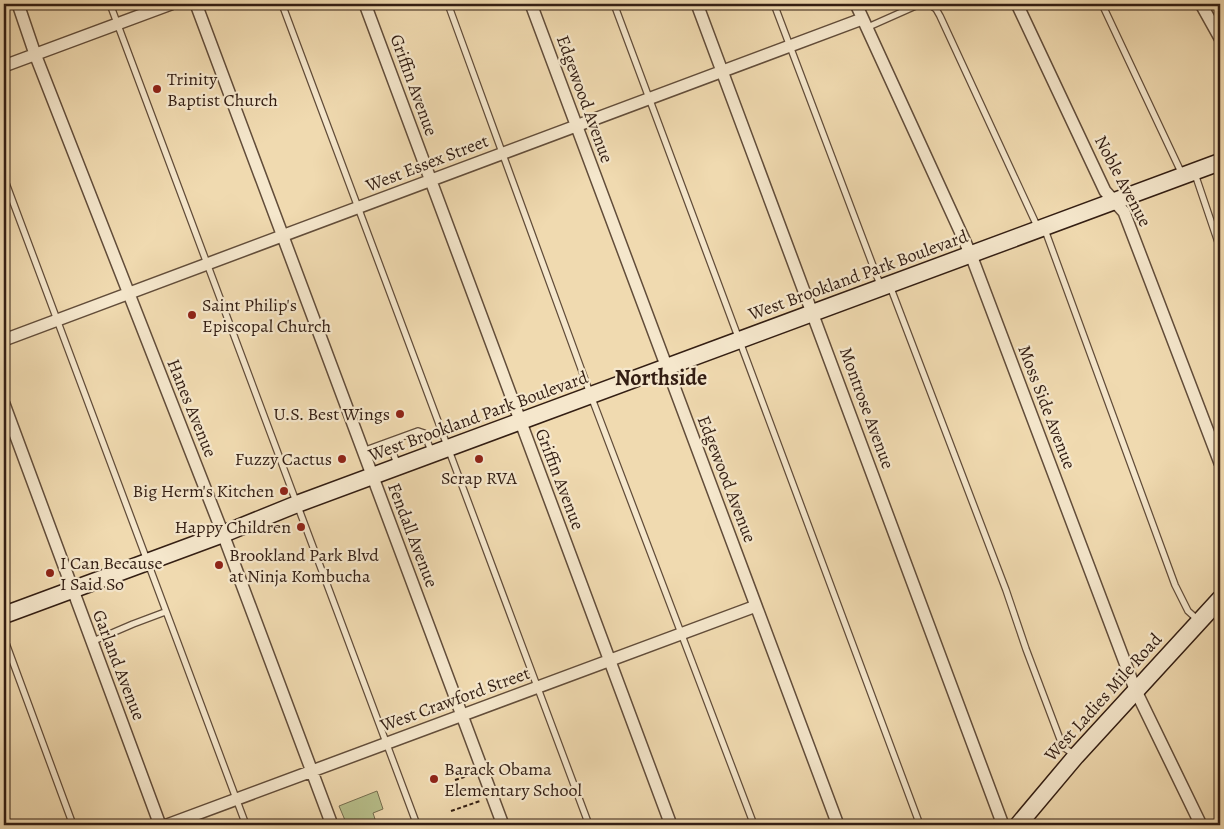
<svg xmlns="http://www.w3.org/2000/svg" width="1224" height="829" viewBox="0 0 1224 829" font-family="Alegreya,serif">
<rect width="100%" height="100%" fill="#f0dab0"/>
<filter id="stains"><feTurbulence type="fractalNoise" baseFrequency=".004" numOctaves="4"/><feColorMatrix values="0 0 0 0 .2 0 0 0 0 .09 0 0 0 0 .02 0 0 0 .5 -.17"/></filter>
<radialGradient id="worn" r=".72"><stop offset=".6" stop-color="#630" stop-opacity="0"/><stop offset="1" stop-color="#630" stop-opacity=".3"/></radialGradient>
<path fill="#b8c08c" stroke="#766f50" d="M377,791L383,809L373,813L377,825H347L339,806Z"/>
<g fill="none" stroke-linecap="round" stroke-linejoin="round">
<g stroke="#624d3a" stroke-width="8">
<path id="lane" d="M110,4L417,825
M282,4L589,825
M448,4L591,396L754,825
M614,4L920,825
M774,4L881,287
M929,4L936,9L940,16L1038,228
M1102,4L1182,174
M866,28L920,4
M1195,174L1220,248
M4,178L246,825
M1045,230L1175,585L1188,611L1198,620
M890,286L1006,590L1026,649L1063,747L1075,755
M389,442L398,466
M363,451L418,431L424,433L432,453
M4,638L73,825
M91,642L133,624L165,612"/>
</g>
<g stroke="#624d3a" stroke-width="14">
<path id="street" d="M18,4L35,54L223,534L332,825
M196,4L503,825
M365,4L671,825
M531,4L838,825
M697,4L1003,825
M856,4L971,255L1135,689L1201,825
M1017,4L1105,191L1124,212L1220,463
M1201,4L1220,38
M4,66L171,4
M4,340L862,19
M4,404L160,825
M167,825L756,606"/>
</g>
<g stroke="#331e13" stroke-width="19">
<path id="secondary" d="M4,615L223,534L297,504L1220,162
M1018,825L1076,756L1220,599"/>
</g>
<path stroke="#331e13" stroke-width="2" stroke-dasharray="4 2.5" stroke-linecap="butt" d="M455,780L470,775
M460,794L475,789
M451,811L480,801"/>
<use href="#lane" stroke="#f5e7cc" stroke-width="5.5"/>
<use href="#street" stroke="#f5e7cc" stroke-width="11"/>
<use href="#secondary" stroke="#f5e7cc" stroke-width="16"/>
</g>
<g fill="#8f2418" stroke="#f5e7cc" stroke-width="2">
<circle cx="157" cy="89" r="5"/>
<circle cx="192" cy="315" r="5"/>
<circle cx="400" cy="414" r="5"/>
<circle cx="342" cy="459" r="5"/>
<circle cx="479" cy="459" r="5"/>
<circle cx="284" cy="491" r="5"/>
<circle cx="301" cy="527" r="5"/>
<circle cx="219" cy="565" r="5"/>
<circle cx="50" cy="573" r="5"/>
<circle cx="434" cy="779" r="5"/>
</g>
<g text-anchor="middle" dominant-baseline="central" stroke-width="4.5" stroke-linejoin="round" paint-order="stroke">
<g font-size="18" fill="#331e13" stroke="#f5e7cc" text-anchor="start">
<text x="167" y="79">Trinity<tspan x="167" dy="21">Baptist Church</tspan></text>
<text x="202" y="305">Saint Philip's<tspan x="202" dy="21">Episcopal Church</tspan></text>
<text x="390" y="414" text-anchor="end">U.S. Best Wings</text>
<text x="332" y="459" text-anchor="end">Fuzzy Cactus</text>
<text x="479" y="478" text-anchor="middle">Scrap RVA</text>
<text x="274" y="491" text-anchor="end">Big Herm's Kitchen</text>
<text x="291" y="527" text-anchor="end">Happy Children</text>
<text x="229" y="555">Brookland Park Blvd<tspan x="229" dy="21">at Ninja Kombucha</tspan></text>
<text x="60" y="563">I Can Because<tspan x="60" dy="21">I Said So</tspan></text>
<text x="444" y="769">Barack Obama<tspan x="444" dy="21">Elementary School</tspan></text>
</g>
<g font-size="18" fill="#331e13" stroke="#f5e7cc">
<text transform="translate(414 85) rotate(70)">Griffin Avenue</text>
<text transform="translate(585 99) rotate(70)">Edgewood Avenue</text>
<text transform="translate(427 163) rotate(-21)">West Essex Street</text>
<text transform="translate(1123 181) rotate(62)">Noble Avenue</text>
<text transform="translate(858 275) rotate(-20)">West Brookland Park Boulevard</text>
<text transform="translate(1047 407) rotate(69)">Moss Side Avenue</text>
<text transform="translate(192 408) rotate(68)">Hanes Avenue</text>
<text transform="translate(867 408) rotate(70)">Montrose Avenue</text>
<text transform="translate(478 416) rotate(-20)">West Brookland Park Boulevard</text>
<text transform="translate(560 479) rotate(69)">Griffin Avenue</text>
<text transform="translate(727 479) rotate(69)">Edgewood Avenue</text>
<text transform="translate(413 535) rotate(69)">Fendall Avenue</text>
<text transform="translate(119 665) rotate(69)">Garland Avenue</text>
<text transform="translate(1103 697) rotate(-48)">West Ladies Mile Road</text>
<text transform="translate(455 699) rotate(-20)">West Crawford Street</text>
</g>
<g font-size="22" font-weight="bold" fill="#331e13" stroke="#f5e7cc">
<text x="661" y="378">Northside</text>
</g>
</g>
<rect width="1224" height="829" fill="none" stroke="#f0dab0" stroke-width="20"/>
<rect x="5" y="5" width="1214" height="819" fill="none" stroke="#331e13" stroke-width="2.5"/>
<rect x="10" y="10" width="1204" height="809" fill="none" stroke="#331e13"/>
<rect width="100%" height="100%" filter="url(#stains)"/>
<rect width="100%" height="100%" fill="url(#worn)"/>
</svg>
